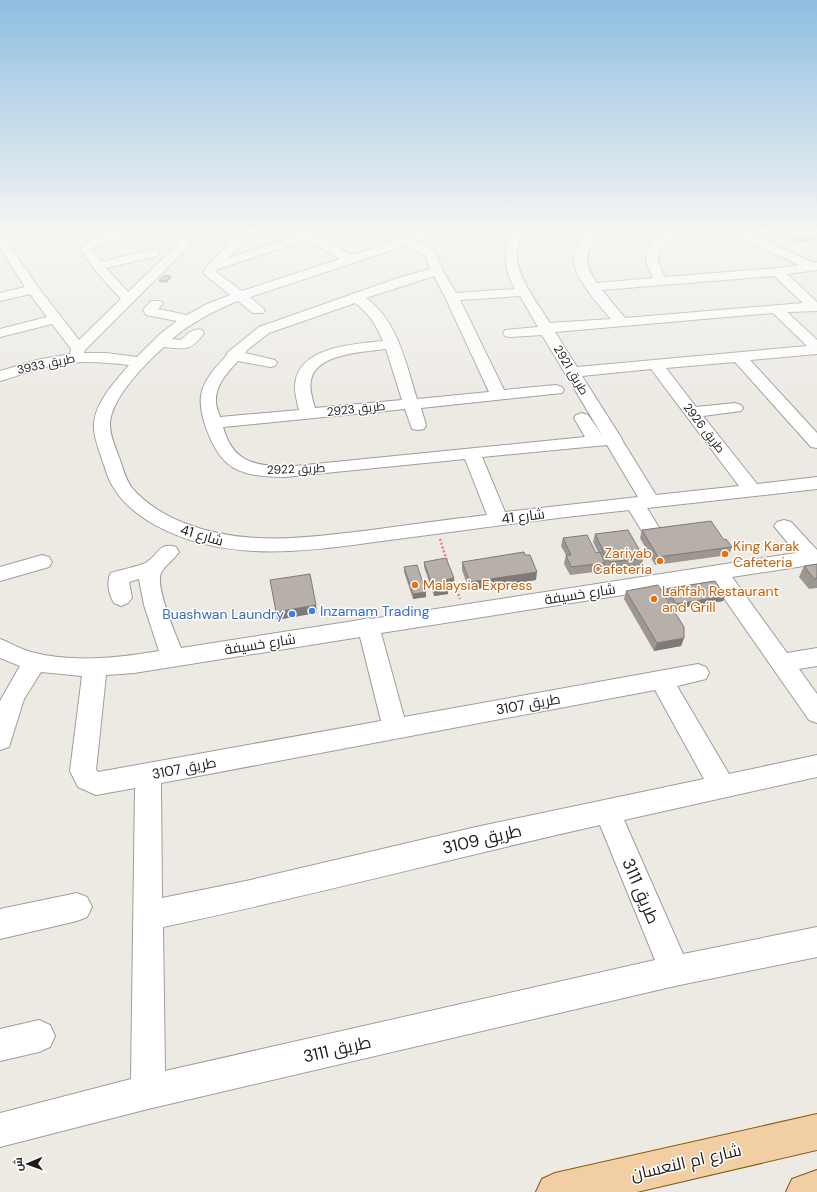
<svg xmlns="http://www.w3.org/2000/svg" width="817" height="1192" viewBox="0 0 817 1192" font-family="'DM Sans',Cairo,sans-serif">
<rect width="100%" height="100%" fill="#edeae4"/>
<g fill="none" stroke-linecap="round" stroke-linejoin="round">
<g stroke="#9e9e9e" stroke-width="2">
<path id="minor" d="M0,235L4,237L38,287L79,340L121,299L94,269L80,249C91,234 117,234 134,235L132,237L96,246L92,249L101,262L153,249L157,250L159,253L157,256L106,268L128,292L178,244L179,240L175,235H187L191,240L187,248L85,350L84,353H106L137,357L160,334L177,321L146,315L143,310L151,301H161L163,304L158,309L187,315L207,304L230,295L203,273L207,266L236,235H248L228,258L300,235H314L352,255L416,235H434L432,237L418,241L435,251L443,271L456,293L515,289C505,271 502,254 511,235H523C520,242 517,248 517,256C517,278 539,305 550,323L611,319C599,305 569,273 574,254C576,247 582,240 586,235H598C584,255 583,262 597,283L653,278L646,262L647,249C656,236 668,234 683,235L681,237L668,243L659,250L658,262L665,277L777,268L799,265L739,237L737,235H752L815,263L817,262V270L787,274L817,302V311L787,312L817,340V354L750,360L817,433V448L811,447L735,362L666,368L696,407L735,403L741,405L743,408L741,411L703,416L757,484L817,477V489L647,508L660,529L657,533L650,535L643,533L629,510C572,516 515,523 458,531C428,535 397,539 367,543C296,553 220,561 155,525C132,512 112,494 105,468C101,455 95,442 94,429C92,405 115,382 129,365C104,362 79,360 53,365C35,369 18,376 0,381V371L37,360L70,354L71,349L52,324L0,337V329L47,317L30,294L0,301V293L25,287L0,248ZM307,240L340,259L242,291L216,272L218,269ZM407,245L426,256L430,269L398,278L259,327L228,352L226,356C217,366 206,377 202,391C196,410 212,450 227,463C241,476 267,477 285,477L465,459L487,515C451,519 415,524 379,529C314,537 247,548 184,523C164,515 146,504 132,488C126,480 123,469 120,460C116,448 109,435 110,422C113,396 145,364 164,347C184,349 191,352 204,333L202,330C192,328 188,334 181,340L172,339C192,322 213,311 238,301L253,313H263L265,310L250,297ZM434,276L445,297L489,392L417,399C406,364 398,321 366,298ZM774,276L803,303L625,318L602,290ZM520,296L538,327L505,330L503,333L505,336L510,337L542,335L602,435L588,415L582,413L576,415L574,418L585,437L285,467C253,465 233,462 223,427L405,409L412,429L418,430L424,429L426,425L421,408L562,393L564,390L562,387L556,385L504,390L460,300ZM355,303C369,313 376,325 383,341C356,344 304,346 296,379C293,389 297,401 299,410L220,417C219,413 216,407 216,402C215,385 228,372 238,361L270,367L275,366L277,363L275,360L245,353L247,350L269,333ZM773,313L807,346L577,367L555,332ZM386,349L402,400L315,408C313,400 309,390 311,381C315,353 365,352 386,349ZM651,369L739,486L656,495L622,440V439L582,376ZM607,445L638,497L505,512L482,457Z
M808,235H817V240L810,237Z
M784,520L791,522L817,550V564L732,577L787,653L817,648V666L799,669L817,694V723L809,720L712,581L381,633L404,717L698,664L706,667L709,673L706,679L677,686L729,774L817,755V777L624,820L683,954L817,927V957L675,986L148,1109L0,1147V1113L131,1079L135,788L96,795L78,787L70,771L82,676L41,672L24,699L9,747L0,750V701L20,666L0,658V639C11,643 20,649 31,652C72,663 118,658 159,651L144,605L139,579L129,582L132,598L128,603L121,606L114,603C109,595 106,581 111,573C119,570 141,566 147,562C159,554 159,542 176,547L179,552C174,560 165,565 161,573C155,587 175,633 181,648L360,620L368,618L371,619L796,553L774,526L777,522ZM360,637L381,721L98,772L96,770L106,675L134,673ZM655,690L704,779L476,827L246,881L162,898L161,783ZM600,825L655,960L165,1071L163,927C309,896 454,858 600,825Z
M42,555L49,557L52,562L49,567L0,581V567Z
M77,893L87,897L92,907L87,917L77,921L0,939V909Z
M39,1020L50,1025L55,1036L50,1047L39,1052L0,1061V1029Z"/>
</g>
<g stroke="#875c0f" stroke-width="2">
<path id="major" d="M817,1114V1150L637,1192H536L542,1179L555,1173Z
M817,1170V1192H786L792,1179Z"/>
</g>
<path stroke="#eb7f77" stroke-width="2.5" stroke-dasharray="2 2" stroke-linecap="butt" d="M440,539L447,561
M453,579L460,599"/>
<use href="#minor" fill="#fff" fill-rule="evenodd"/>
<use href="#major" fill="#f2cea4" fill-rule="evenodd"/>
</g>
<path fill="#9d9692" d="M782,235H814L813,240L799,243L787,238L788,236H785Z
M171,278L166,283L159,282V280Z
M642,530L724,540L732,547L729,555L655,565L640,538Z
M595,534L644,558L641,566L607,570L605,565L603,571L570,575L564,564L566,555L561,546L563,538L596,553L598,552L593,542Z
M424,562L454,578L453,584L447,585L448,594L434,596L424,567Z
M462,562L536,580L469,590L462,570Z
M817,564V588L809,589L799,577L804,566Z
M404,567L426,597L413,599L404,572Z
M667,589L725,596L723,601L674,609L665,595Z
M626,591L684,638L681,646L654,651L624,599Z"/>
<path fill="#7f7a77" d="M815,235L813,240L799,243L801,239Z
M171,276V278L166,283V281Z
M537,572L536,580L469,590L470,582Z
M454,578L453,584L445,585V580Z
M448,588V594L434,596V591Z
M426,592V597L413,599V594Z
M725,596L723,601L674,609L676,604Z
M316,605L317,613L277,620L276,612Z
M684,638L681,646L654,651L657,643Z"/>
<path fill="#b6afaa" stroke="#7f7a77" d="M792,235H815L801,239Z
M164,275L171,276L166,281L159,280Z
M711,521L724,540L726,539L732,547L658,557L642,530Z
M628,530L644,558L609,562L595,534Z
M587,535L596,553L600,552L605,563L571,567L566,555H571L563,538Z
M524,552L525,555H530L537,572L470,582L462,562Z
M446,558L454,578L445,580L448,588L434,591L424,562Z
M817,564V578L814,579L804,566Z
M417,565L426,592L413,594L404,567Z
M310,574L316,605L276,612L270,580Z
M715,581L725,596L676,604L667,589Z
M658,585L684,627V638L657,643L626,591Z"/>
<linearGradient id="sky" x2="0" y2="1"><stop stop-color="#8fbee1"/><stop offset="0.58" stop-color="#f7f6f3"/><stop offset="1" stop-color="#f7f6f3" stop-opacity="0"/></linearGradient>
<rect width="817" height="402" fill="url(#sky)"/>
<g fill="#e8710a" stroke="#fff" stroke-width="1.5">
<circle cx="725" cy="554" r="4"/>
<circle cx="660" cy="561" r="4"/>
<circle cx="415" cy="585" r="4"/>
<circle cx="654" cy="599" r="4"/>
</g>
<g fill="#3f7fe0" stroke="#fff" stroke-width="1.5">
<circle cx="312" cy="611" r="4"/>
<circle cx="292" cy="614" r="4"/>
</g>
<g text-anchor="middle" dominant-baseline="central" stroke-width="3" stroke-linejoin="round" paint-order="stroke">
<g font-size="12" fill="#1d1d1d" stroke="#fff">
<text transform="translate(46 364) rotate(-12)">طريق 3933</text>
<text transform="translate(571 370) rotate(59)">طريق 2921</text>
<text transform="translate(356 409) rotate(-6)">طريق 2923</text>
<text transform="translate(704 428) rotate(52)">طريق 2926</text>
<text transform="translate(296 469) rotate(-2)">طريق 2922</text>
</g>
<g font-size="14" fill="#1d1d1d" stroke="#fff">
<text transform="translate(523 516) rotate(-7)">شارع 41</text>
<text transform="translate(202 535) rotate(16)">شارع 41</text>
<text transform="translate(580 594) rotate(-9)">شارع خسيفة</text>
<text transform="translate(260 644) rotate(-9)">شارع خسيفة</text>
<text transform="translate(528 704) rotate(-10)">طريق 3107</text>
<text transform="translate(184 768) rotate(-11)">طريق 3107</text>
</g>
<g font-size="14" fill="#c56008" stroke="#fff" text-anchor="start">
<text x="733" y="546">King Karak<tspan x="733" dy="16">Cafeteria</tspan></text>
<text x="652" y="553" text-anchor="end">Zariyab<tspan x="652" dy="16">Cafeteria</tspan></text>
<text x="423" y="585">Malaysia Express</text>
<text x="662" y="591">Lahfah Restaurant<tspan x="662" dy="16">and Grill</tspan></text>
</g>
<g font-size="14" fill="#366cbe" stroke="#fff" text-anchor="start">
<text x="320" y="611">Inzamam Trading</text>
<text x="284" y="614" text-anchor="end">Buashwan Laundry</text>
</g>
<g font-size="17" fill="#1d1d1d" stroke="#fff">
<text transform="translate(482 839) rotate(-13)">طريق 3109</text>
<text transform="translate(641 891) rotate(67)">طريق 3111</text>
<text transform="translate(337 1049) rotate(-13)">طريق 3111</text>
<text transform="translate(686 1162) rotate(-13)">شارع ام النعسان</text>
</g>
</g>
<g transform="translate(28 1164) rotate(268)" stroke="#ffffff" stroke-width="3" paint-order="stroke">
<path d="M0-3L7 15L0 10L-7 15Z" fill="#1d1d1d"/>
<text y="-6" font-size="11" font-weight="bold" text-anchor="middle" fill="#1d1d1d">ش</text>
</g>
</svg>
